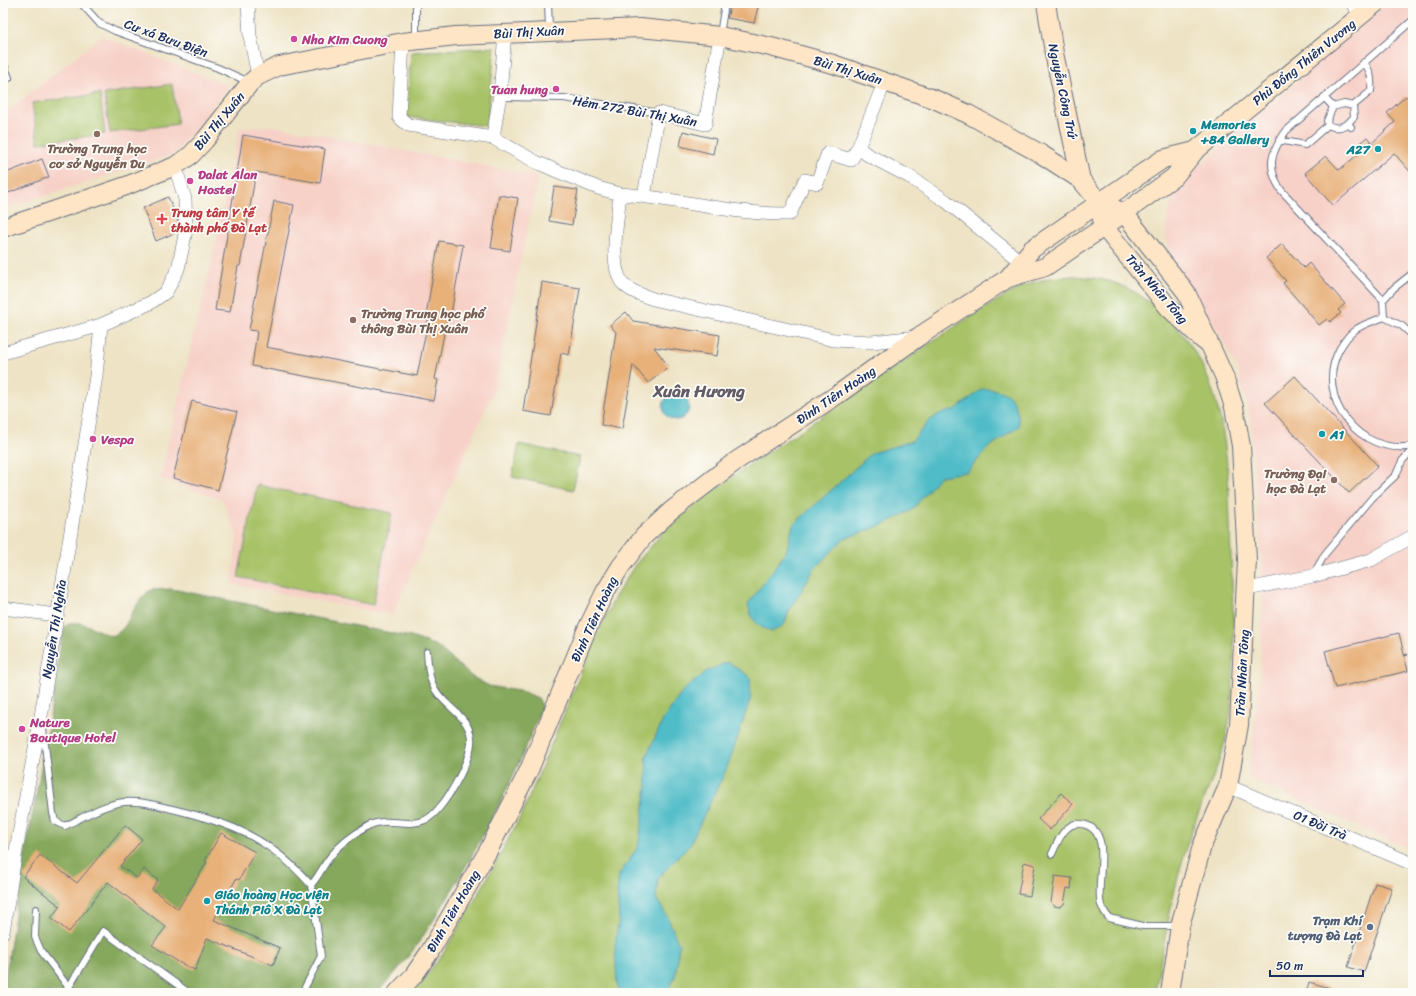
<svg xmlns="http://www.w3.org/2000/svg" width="1416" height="996" viewBox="0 0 1416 996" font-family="Sriracha,sans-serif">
<rect width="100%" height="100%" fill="#fdfcf7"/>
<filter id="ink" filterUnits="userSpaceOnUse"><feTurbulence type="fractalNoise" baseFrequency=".025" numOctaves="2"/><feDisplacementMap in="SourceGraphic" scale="8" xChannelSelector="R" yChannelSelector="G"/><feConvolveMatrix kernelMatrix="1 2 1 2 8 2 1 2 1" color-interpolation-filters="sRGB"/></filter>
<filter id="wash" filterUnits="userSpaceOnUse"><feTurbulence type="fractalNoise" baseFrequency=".012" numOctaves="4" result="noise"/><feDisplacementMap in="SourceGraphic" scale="16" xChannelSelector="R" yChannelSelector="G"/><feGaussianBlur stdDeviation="0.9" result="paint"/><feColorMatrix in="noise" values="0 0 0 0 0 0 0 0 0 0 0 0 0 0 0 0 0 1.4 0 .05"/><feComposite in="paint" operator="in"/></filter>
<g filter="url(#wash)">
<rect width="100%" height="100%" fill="#eee3c5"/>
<path fill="#f7d1c8" d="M1388,3H1413V850L1248,778L1260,677L1263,582L1250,416L1237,368L1210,318L1183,278L1171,255L1166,237L1167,216L1173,196L1187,176Z
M102,36L229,86L175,154L3,209V115Z
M273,126L538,176L494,390L392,615L232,584L237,536L223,500L160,478L214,251L240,128Z"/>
<path fill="#a8c268" stroke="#627863" d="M495,47L487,126L406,117L411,52Z
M172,84L178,124L110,133L104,94Z
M100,94L105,134L38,143L32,103Z
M1072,276C1110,278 1132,286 1160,311C1232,373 1228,469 1231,557C1233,611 1237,669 1229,723C1223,760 1206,792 1193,827C1174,880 1165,937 1155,993H413L443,954L483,886L523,812L599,630L615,597L635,565L664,531L703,498L745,468L959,324L1008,294L1030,283L1050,278Z
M519,444L580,457L573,490L512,477Z
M257,485L392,513L373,605L238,577Z"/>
<path fill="#86a85c" stroke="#506c5d" d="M172,589L411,637L437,646L471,676L489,686L524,692L538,698L542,705C523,760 496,813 467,864C441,910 414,955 377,993H3L21,876L47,736L63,629C75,613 97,632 112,636C127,630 128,617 137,605C140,599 145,595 150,590Z"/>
<path fill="#4fbcc7" stroke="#357692" d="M982,389C1009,388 1018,400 1019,426L988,448L967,472L940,476L912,510L885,524L844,539L815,568L789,611L784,625L772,632C757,627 751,619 748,604L786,552L793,525L872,453L912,441L929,421L939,414L955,410Z
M663 407a13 13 0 1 1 26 0a13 13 0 1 1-26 0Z
M728,662L750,677L751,697L727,768L690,844L658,878L656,898L668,918L679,945L675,977L666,993H621L617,984L615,946L619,918L617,892L619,875L638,847L647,787L646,757L664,718L684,690L707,671Z"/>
<g id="blocks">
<path fill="#e8b17a" d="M731,3H759L754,23L727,18Z
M1406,96L1413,104V175L1394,153L1333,206L1305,173L1326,156L1339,170L1361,152L1356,146L1367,137L1372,143L1395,122L1387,113Z
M683,131L716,139L713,154L680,146Z
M243,135L325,149L320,183L256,172L240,266H238L230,312L215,310Z
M42,159L49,177L3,195V174Z
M554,187L578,190L572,225L549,221Z
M499,195L518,198L510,251L491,248Z
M168,197L178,221L177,232L156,241L143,208Z
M274,201L294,205L266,347L417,376L429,316L426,315L439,241L463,245L450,320L447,319L435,379L438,380L434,401L252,366L257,331L249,330Z
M1282,244L1304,268L1309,263L1345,304L1338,310L1341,313L1330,322L1327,319L1319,325L1283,283L1286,281L1266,258Z
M542,282L580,288L569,355L561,353L551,416L523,411Z
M626,312L633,321L720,335L717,356L654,347L669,367L648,383L633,365L622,429L601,425L616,332L610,325Z
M1295,376L1378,466L1349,493L1265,403Z
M192,401L237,412L218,490L173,478Z
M1399,633L1408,671L1335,688L1325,651Z
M1061,793L1073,804L1050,830L1038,819Z
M125,825L142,839L120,866L137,878L144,869L158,880L152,889L178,909L207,862L205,861L221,833L255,852L239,880L236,879L214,920L280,948L273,965L207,938L195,970L180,963L152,945L166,927L108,882L69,932L51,918L60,906L23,877L40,855L77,883Z
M1024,862L1035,865L1030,896L1018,894Z
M1055,876L1072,878L1071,889L1067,888L1064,904L1060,907L1054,906L1051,902Z
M1375,883L1392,888L1364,972L1348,967Z
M1309,982L1337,990V993H1306Z"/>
</g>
</g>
<g filter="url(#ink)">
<use href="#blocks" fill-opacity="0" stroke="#656e82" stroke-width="1"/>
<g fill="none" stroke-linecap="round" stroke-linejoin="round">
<g stroke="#656e82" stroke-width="8">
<path id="lane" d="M81,3L99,23L115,31L218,68L249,82
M416,3V39
M548,3L549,29
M720,35L725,3
M3,62L9,78
M499,97L564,98L659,113
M1324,97L1333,107L1327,121L1328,125C1336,129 1341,128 1348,123
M1333,107L1344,104L1353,106
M1351,127L1348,123L1354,117L1353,106L1371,91C1372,79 1371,72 1364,62
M1279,140L1305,145L1328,125
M1383,300L1281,190C1266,167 1271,152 1286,131L1413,20
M1384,317C1375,321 1361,324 1354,331C1347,336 1343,343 1339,350C1314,399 1360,456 1413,446
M1384,317L1383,300L1394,288L1413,273
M1384,317L1402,326L1413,336
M1313,575L1325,554L1372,498L1396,475L1402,461L1413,449
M43,728L53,813L55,821L65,826C82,818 98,807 118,803C136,799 154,805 172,809C231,823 270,838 311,885C319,876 323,866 330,857C340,844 354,834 368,826C386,816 406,828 425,820C443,813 474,756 471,738C469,718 451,710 439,695C429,683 428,667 427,652
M1052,854C1057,843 1065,821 1081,824C1116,828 1094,884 1101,905C1103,910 1106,914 1109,918L1143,926H1178
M36,909L35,937L41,951L73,993
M69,987L103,931L189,993
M302,993L321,956L311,885"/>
</g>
<g stroke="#656e82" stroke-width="14">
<path id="street" d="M248,3L250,36L258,76
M1352,3L1361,15
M403,42L399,117L408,125L493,138L536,162L557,171L598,188L620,194C618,217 609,262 621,281C628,291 642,295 653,299L834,340L871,342L918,337
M493,138L500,94L505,33
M858,148L868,155L910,177L946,201L1021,262
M620,194C676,198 733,215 790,214L805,180L817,183L828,153L851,160L858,148L885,81
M644,196L659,113L705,124L720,36
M3,353L101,325L150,303L166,292L178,269L186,230L185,199L175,166
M1247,589L1313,576L1371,560L1413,536
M3,608L56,615
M1228,786L1413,864
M3,932L16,850L41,716L96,376L101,325"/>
</g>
<g stroke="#656e82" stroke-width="20">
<path id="secondary" d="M1046,3L1054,53L1081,180
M1101,215L1104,227L1169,308L1204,341
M3,228L126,186L175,166L191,155L205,140L250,83L258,76L279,66L403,42L456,36L640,28L720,36L771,47L833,64L934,99L968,114L1041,154L1081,180L1099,202L1124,213L1186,292L1224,376L1234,407L1241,446L1247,560L1239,725L1228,786L1202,846L1180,926L1170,993
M1008,278L1032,249L1163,159L1195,151
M397,993L414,975L429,953L488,851L529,770L587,629L605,592L621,566L644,536L671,511L736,461L837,395L918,337L1008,278L1045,267L1124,213L1174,177L1195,151L1376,3"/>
</g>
<path stroke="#656e82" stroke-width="2" stroke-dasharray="3 3" stroke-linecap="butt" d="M1405,655L1413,654"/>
<use href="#lane" stroke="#fff" stroke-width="6"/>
<use href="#street" stroke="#fff" stroke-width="13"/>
<use href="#secondary" stroke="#fde5c5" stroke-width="18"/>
</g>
</g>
<g fill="#d1479c" stroke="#fdfcf7" stroke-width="1.5">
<circle cx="294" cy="39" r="4"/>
<circle cx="556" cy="89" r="4"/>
<circle cx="190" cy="181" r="4"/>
<circle cx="93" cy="439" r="4"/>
<circle cx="22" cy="729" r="4"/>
</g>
<g fill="#0f9aa8" stroke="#fdfcf7" stroke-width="1.5">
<circle cx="1193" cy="131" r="4"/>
<circle cx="1378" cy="149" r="4"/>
<circle cx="1322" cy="434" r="4"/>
<circle cx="207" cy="901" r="4"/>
</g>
<g fill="#8d6e63" stroke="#fdfcf7" stroke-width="1.5">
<circle cx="97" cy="134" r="4"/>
<circle cx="353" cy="320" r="4"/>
<circle cx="1334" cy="480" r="4"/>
</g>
<path fill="#e0444e" stroke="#fdfcf7" stroke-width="1.5" d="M160 213h4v4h4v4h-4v4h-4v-4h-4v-4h4z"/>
<circle fill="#5c6f8a" stroke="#fdfcf7" stroke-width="1.5" cx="1370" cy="927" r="4"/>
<g text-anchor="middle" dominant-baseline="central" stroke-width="3.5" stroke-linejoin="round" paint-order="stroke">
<g font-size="13" fill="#1b2f5e" stroke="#fdfcf7">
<text transform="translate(529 32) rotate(-3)">Bùi Thị Xuân</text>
<text transform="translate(166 38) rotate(20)">Cư xá Bưu Điện</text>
<text transform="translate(1304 62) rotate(-39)">Phù Đổng Thiên Vương</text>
<text transform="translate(848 70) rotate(17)">Bùi Thị Xuân</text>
<text transform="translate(1063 91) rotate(78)">Nguyễn Công Trứ</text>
<text transform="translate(635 111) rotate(10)">Hẻm 272 Bùi Thị Xuân</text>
<text transform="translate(219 121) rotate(-50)">Bùi Thị Xuân</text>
<text transform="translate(1157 289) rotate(49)">Trần Nhân Tông</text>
<text transform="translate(836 395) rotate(-34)">Đinh Tiên Hoàng</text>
<text transform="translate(594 619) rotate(-65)">Đinh Tiên Hoàng</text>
<text transform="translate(54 629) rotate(-81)">Nguyễn Thị Nghĩa</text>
<text transform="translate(1242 673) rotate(-87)">Trần Nhân Tông</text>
<text transform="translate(1320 825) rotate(23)">01 Đồi Trà</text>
<text transform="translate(453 911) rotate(-60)">Đinh Tiên Hoàng</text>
</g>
<g font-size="13" font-weight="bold" fill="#b23c85" stroke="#fdfcf7" text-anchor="start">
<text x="302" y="39">Nha Kim Cuong</text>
<text x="548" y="89" text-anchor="end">Tuan hung</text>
<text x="198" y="174">Dalat Alan<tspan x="198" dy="15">Hostel</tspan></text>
<text x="101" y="439">Vespa</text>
<text x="30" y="722">Nature<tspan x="30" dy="15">Boutique Hotel</tspan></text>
</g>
<g font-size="13" font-weight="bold" fill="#0d838f" stroke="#fdfcf7" text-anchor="start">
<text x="1201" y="124">Memories<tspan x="1201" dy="15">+84 Gallery</tspan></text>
<text x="1370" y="149" text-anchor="end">A27</text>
<text x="1330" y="434">A1</text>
<text x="215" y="894">Giáo hoàng Học viện<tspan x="215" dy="15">Thánh Piô X Đà Lạt</tspan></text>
</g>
<g font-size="13" font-weight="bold" fill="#785e54" stroke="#fdfcf7">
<text x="97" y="148">Trường Trung học<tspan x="97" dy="15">cơ sở Nguyễn Du</tspan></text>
<text x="361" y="313" text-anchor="start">Trường Trung học phổ<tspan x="361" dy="15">thông Bùi Thị Xuân</tspan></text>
<text x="1326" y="473" text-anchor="end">Trường Đại<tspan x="1326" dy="15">học Đà Lạt</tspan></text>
</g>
<g font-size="13" font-weight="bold" fill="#be3a42" stroke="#fdfcf7" text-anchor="start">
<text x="171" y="212">Trung tâm Y tế<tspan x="171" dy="15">thành phố Đà Lạt</tspan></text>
</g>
<g font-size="13" font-weight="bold" fill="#4e5e75" stroke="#fdfcf7" text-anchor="end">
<text x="1362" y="920">Trạm Khí<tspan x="1362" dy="15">tượng Đà Lạt</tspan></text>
</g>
<g font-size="17" font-weight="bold" fill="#635c68" stroke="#fdfcf7">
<text x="699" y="391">Xuân Hương</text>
</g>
</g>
<rect width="1416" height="996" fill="none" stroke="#fdfcf7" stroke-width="16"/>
<path d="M1270 970v6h93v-6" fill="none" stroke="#1b2f5e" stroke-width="2"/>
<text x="1276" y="970" font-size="12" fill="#1b2f5e" stroke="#fdfcf7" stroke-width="3" paint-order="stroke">50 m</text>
</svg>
